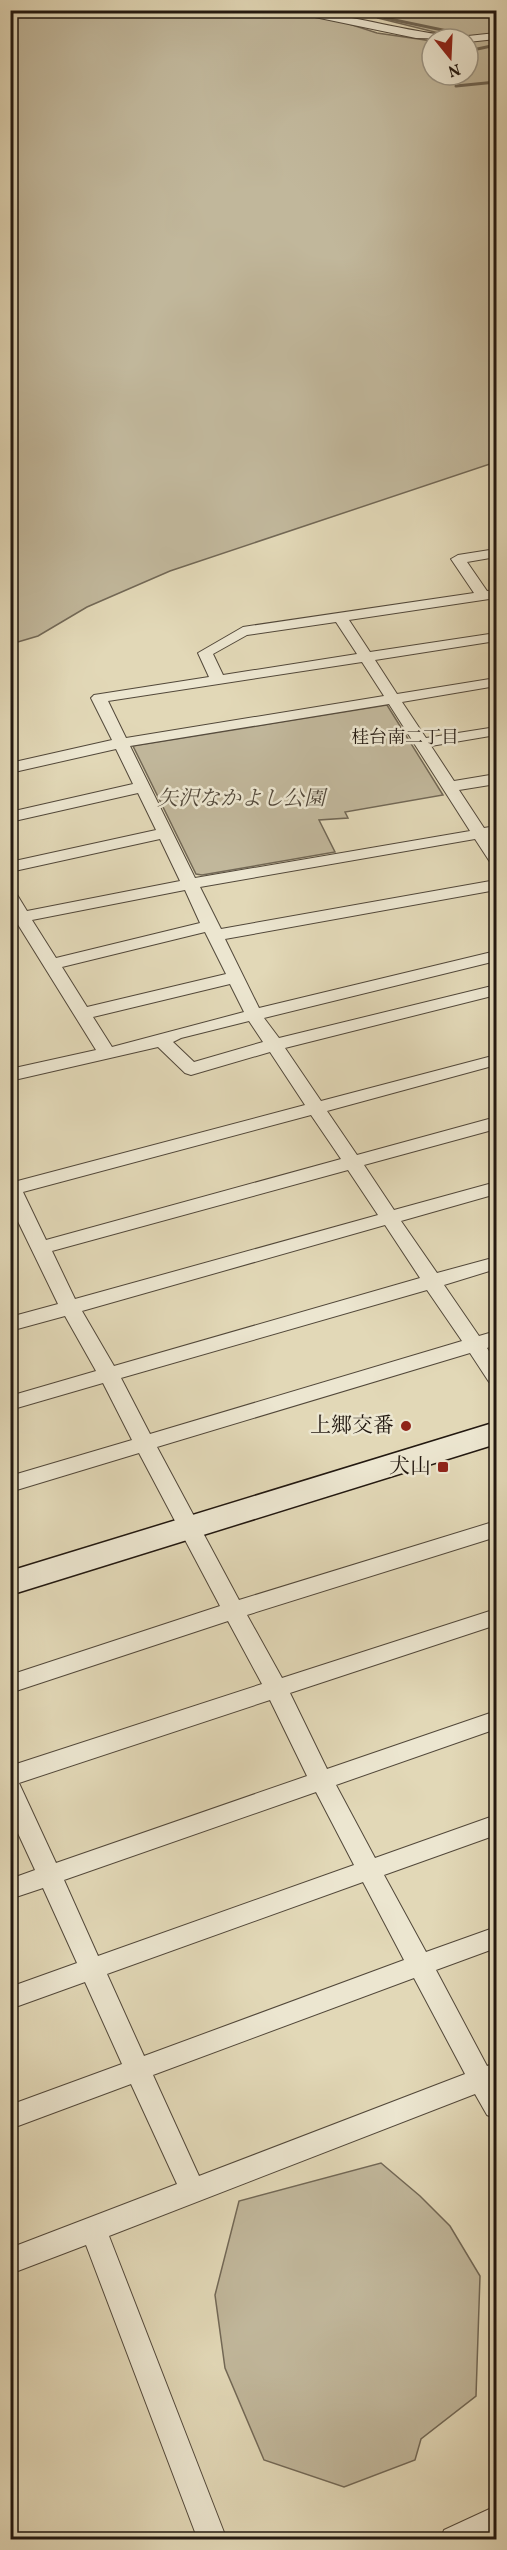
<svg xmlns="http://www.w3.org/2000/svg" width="507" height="2550" viewBox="0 0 507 2550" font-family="Vollkorn,'Noto Serif JP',serif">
<rect width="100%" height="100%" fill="#e2d8b7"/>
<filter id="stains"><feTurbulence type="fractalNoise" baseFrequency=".00333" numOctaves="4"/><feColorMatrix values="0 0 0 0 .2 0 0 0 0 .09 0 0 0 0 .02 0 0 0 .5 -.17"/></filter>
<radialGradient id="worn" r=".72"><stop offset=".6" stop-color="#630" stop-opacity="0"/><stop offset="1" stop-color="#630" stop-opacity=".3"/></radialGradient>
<path fill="#c1b79b" stroke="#726856" stroke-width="1.5" d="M11,11H345L348,13L346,23L377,33L432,41V75H468V39H447V35L378,18L384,11H496V462L170,571L87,607L38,636L11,644Z
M387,705L443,795L345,812L348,818L319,820L335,852L202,875L196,874L133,746Z
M381,2163L420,2196L450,2226L480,2276L476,2396L421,2439L415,2460L344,2487L264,2460L225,2368L215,2295L239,2201Z"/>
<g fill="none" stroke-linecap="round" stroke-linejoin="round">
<path stroke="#6e6452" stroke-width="3" d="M383,10L381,13L385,18L457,33L461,36L460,39
M468,51L496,45
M456,86L496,82"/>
<g stroke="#52483a" stroke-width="2">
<path id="street" d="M281,10C339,10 394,30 452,36L457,39L416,38Z
M496,33V39L468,42V39H463L468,36Z
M496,549V557L467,562L487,591L496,590V598L349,620L370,652L496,633V641L375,660L397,694L496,678V686L402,702L426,738L496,727V735L431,746L454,781L496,774V784L459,790L484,828L496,826V836L490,837L496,847V864L490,862L475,839L200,887L221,929L496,880V890L225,939L259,1008L496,951V961L264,1018L279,1038L496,985V995L285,1048L321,1101L496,1055V1065L327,1111L357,1155L496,1117V1129L364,1165L394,1210L496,1182V1194L401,1221L437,1273L496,1257V1269L444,1285L479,1336L496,1331V1345L487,1348L496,1362V1384L489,1382L470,1353L157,1447L239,1600L496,1521V1537L247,1615L282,1678L496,1609V1625L290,1693L327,1769L496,1711V1729L336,1785L375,1858L496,1815V1835L384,1875L426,1952L496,1927V1948L436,1970L487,2066L496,2063V2119L487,2115L475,2094L109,2236L227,2540H198L86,2245L10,2274V2248L177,2184L131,2084L10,2129V2105L122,2064L85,1982L10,2009V1987L77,1963L43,1888L10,1899V1879L35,1870L10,1816V1766L262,1684L228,1621L10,1693V1675L220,1606L139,1453L10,1492V1476L132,1440L103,1383L10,1410V1396L96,1371L65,1316L10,1331V1317L58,1304L10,1205V1183L305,1105L270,1052L191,1075L185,1073L158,1047L10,1081V1069L96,1050L17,923L10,924V892L16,893L27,911L180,881L160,839L10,872V862L156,830L138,793L10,822V812L133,784L116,749L10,773V763L112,740L91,698L94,695L209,677L198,653L243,627L474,593L451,559L458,555ZM336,622L357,654L223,675L213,654L247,635ZM362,662L384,696L126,738L108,701ZM389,704L470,831L195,878L130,746ZM185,890L200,923L56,958L32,920ZM205,932L226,974L87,1007L62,967ZM230,984L244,1012L112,1047L93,1017ZM249,1021L263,1042L194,1062L173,1042L181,1038ZM311,1115L341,1159L46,1240L23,1192ZM348,1170L378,1215L75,1299L52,1251ZM385,1225L420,1278L114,1366L82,1311ZM427,1290L462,1341L150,1434L121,1378ZM270,1700L307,1776L56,1863L19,1783ZM316,1792L354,1865L98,1956L64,1880ZM363,1882L404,1960L144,2056L107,1974ZM414,1978L465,2074L199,2176L153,2075Z
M496,2506V2536L488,2540H440L444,2530Z"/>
</g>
<g stroke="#221810" stroke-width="3">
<path id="secondary" d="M496,1422V1444L10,1595V1571Z"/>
</g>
<use href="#street" fill="#ece6d0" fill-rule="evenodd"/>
<use href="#secondary" fill="#ece6d0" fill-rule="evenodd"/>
</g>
<g fill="#8f2418" stroke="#ece6d0" stroke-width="2">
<circle cx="406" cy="1426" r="6"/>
<rect x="437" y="1461" width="12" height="12" rx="3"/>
</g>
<g text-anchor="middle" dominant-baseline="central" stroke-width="5" stroke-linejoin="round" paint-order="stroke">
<g font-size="18" fill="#221810" stroke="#ece6d0">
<text x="405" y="738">桂台南二丁目</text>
</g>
<g font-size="21" font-style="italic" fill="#52483a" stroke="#ece6d0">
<text x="241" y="799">矢沢なかよし公園</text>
</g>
<g font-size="21" fill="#221810" stroke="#ece6d0" text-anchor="end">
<text x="394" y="1426">上郷交番</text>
<text x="431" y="1467">犬山</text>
</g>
</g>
<rect width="507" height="2550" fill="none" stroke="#e2d8b7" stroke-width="36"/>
<rect x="12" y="12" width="483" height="2526" fill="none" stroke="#221810" stroke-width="3"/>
<rect x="18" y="18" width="471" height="2514" fill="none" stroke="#221810" stroke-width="1.5"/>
<g transform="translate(450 57) rotate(162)"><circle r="28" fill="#ece6d0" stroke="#9b9483" stroke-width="1.5"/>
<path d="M0-4.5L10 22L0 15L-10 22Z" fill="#8f2418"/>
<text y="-9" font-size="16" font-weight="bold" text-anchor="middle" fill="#221810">N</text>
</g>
<rect width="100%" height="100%" filter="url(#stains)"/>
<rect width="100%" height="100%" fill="url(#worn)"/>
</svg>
